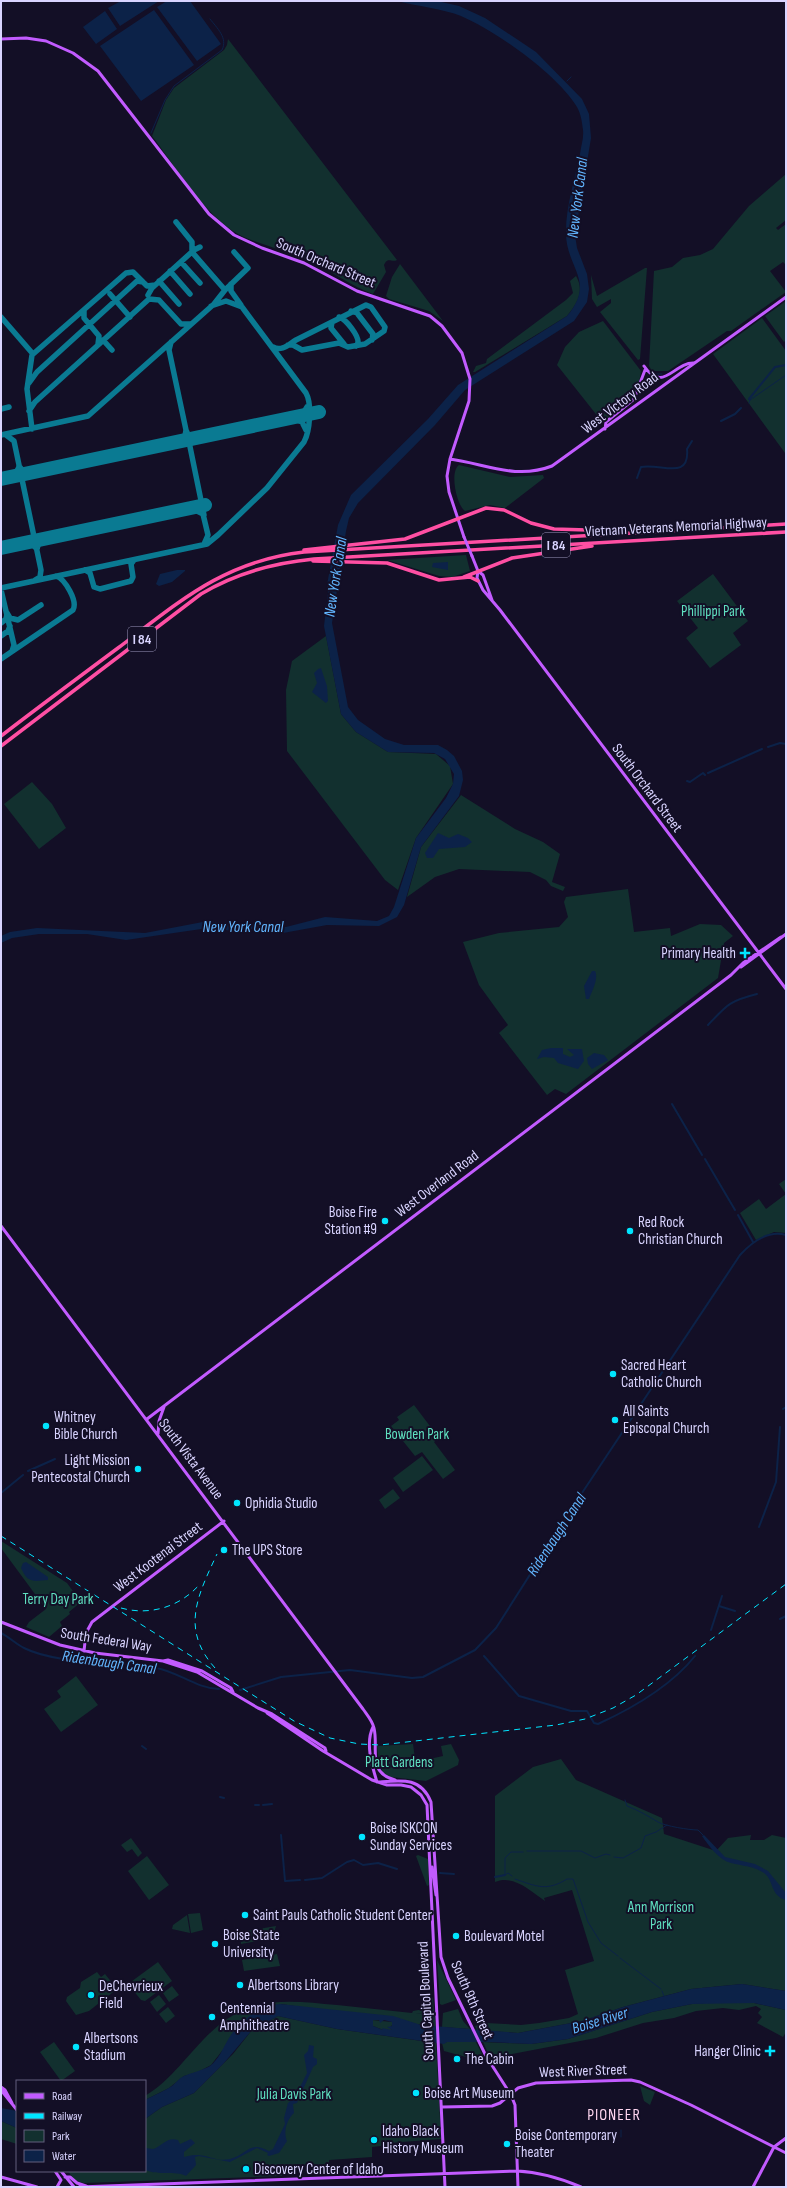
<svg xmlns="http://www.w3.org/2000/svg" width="787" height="2188" viewBox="0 0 787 2188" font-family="'Sofia Sans Condensed',sans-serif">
<rect width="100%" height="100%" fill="#130f26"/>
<path fill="#12302f" d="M228,39L397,260C391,263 388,256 384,265L386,272L373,294C351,286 333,272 312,262C288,250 261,246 238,234C205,216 175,166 152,136L166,100L174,88L224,50L227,45Z
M786,174V220L776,228L778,230L786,224V265L783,262L770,271L786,292L731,331H727L668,371H652L649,366L654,271L672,267L683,258L700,255L713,249L749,206Z
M400,264L443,321L429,311L389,299L386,296L392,277Z
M645,268H647L640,359L638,360L600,312L611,303V299L597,307L592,299L591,275L597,296Z
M576,276C585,291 577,304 567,316L475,372H473L476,366L486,363L487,359L566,300L573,293L570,281Z
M786,301V340L784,342L765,316Z
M762,318L786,351L785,453L713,354Z
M603,321L641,371C637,401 626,406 603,423L557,365L565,347L579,332Z
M459,465L510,477L543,475L544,478L505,508L490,505L465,511C457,506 449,472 459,465Z
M466,555L470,571L452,577L439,576L387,560Z
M713,574L748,621L733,633L741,645L710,668L686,638L698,628L677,601Z
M326,636L341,714L356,732L388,752L436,754L450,766L453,784L416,838L398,890L385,880L287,751L286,690L292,661Z
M32,782L52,804L66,828L39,849L4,804Z
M461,795L515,829L543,842L560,854L552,882L565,887L563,891L551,886L546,880L530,872L459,869L435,877L407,897L421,847Z
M628,889L634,932L670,928L671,936L700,924L721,925L733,936L724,943L718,978L566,1094L555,1089L547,1095L499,1033L508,1025L479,985L463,942L499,933L559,927L568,917L564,902L566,897Z
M786,1179V1233L774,1232L756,1240L740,1213L759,1199L766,1209L786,1194L779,1184Z
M414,1405L439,1438L434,1442L455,1470L443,1479L422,1452L415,1456L391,1426L399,1420L397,1417Z
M422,1456L433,1470L403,1492L393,1478Z
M393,1489L400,1498L385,1509L379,1500Z
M1,1541L67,1583L81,1602L69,1612L70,1614L60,1622L62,1626L49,1637L26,1627L29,1622L46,1609L1,1548Z
M76,1676L98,1705L61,1732L44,1709L61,1697L57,1691Z
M413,1744L415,1759L425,1760L443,1756L441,1746L451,1744L459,1760L458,1765L426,1781L391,1777L383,1773L379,1762L377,1746Z
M561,1759L576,1780L662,1818L664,1834L716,1851L728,1838L751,1835L750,1840H764L772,1835L786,1838V1991L742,1984L691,1989L623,2007L582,2021L518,2033L477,2030L475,2026L486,2023L521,2025L539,2023L569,2018L578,2014L565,1970L594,1961L572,1890L544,1898L545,1901C531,1891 513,1874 495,1882V1796L533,1767Z
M131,1838L142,1853L138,1857L132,1849L127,1852L121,1845Z
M418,1855L428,1859L429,1885L427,1886L416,1856Z
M147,1856L169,1885L149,1900L128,1871Z
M200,1913L203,1930L191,1933L188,1914Z
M187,1915L190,1933L172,1929L173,1925Z
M276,1926L274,1933L275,1938L241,1944L240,1932Z
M277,1954L280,1966L244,1971L242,1960Z
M437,1960L456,2000L442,2005L440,2004Z
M158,1962L172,1981L145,2001L141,2000L128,1984Z
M97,1972L101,1977L105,1974L117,1989L89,2011L76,2015L66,2001L67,1997L80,1988L81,1982Z
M172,1986L179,1995L169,2002L163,1993Z
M159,1995L166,2004L157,2012L150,2002Z
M433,1997L434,2011L415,2014L434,2012L436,2027L281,2004L222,2051L211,2065L198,2072L184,2076L169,2088L145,2100V2096C175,2078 192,2047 219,2025C256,1995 293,2001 337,2005C362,2008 387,2010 412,2013L413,2011L424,2009Z
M718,2002L754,2003L786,2010V2032L783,2037L757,2023L762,2017L758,2013L761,2009L756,2006L739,2010L723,2008L696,2011L674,2018L643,2023L596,2038L501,2056L488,2053L483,2042L531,2044L568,2039L652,2012L692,2004Z
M168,2007L175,2016L166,2023L159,2014Z
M458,2009L463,2021L470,2029L442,2027L443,2013Z
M278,2016L337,2029L436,2043L441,2139L389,2143V2145L372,2147V2157L329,2160V2166L283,2168L282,2176L84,2183C76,2182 72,2177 68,2171H145V2119L162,2107L194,2093L233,2054L252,2030Z
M372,2020L392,2022V2025L390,2028L392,2030H383L373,2026Z
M54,2042L75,2071L61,2081L40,2052Z
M447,2042H476L483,2056L466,2057L444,2051L442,2043Z
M640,2086L655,2092L650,2105L644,2101Z
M1,2121L17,2128V2144L1,2139Z"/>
<path fill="#0c2248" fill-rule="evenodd" d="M121,1H159L120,26L108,8Z
M167,1H190L221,44L197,61L157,7Z
M397,1H437L459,6L485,18L536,52L582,99L589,114L591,138L575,235L577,248L587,274L589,289L587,302L574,321L465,390L435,425L358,503L349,518L346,531L332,623L348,707L358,720L385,739L404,745H438L447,750L454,756L462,771L463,780L459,796L421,847L404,905L397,917L379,926L327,925L283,933L254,929L234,931L208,928L126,940L87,934H39L12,938L1,943V936L10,932L37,928L145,933L208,921L234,925L257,923L278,927H286L325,917L377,921L389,916L394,907L416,838L446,798L453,784L454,774L445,759L434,753L388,752L356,732L341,714L324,626L328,593L327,585L338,525L351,495L428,419L458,385L567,316C597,280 565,268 566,231C566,206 575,179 580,154C581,146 584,138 583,130C582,122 581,114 577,107C557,74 496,31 461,16C444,9 416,6 397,1Z
M154,10L194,65L141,101L100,46Z
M105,11L117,29L96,44L83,27Z
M448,562V570L432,567L433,563Z
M177,570H185V571L172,582L159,586L156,584L160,574Z
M321,668L327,686L328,701L326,703L312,692L317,683L314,673L318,669Z
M438,833L449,838L458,834L468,838L472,842L465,847L439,849L433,858H427L425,853Z
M592,971H595C599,978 592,991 589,999H586L584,986Z
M551,1048H563V1054L570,1057L574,1055L567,1049H582L584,1061L578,1069L558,1063L554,1058L544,1057L537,1059L542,1050Z
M594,1053L604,1055L608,1060L592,1069L588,1064L587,1058Z
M26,1562L48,1577V1580C34,1581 28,1584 21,1568L23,1563Z
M704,1835L725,1857L755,1864L768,1871L786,1893V1900C770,1896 774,1880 764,1873C754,1866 742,1866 731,1863C719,1860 709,1846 702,1836Z
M742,1984L786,1991V2010L754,2003L692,2004L652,2012L568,2039L531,2044L490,2042H447L444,2044L337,2029L278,2016L252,2030L224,2063L194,2093L162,2107L145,2119V2100C154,2095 165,2091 172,2086C176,2083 179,2078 184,2076C193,2072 201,2071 210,2066C219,2059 223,2048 229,2038C240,2020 259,2006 280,2004L393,2016L421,2025L518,2033L582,2021L623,2007L691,1989ZM373,2020H379L380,2023L384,2020L392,2022V2026L387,2027L392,2030L382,2028L383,2030L373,2026Z
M309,2045L314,2046L313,2057L317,2059V2064L313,2067L297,2103L293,2104L294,2113C287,2119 283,2132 287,2141L279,2153L269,2156L267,2155L268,2153L257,2148L230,2162L199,2156L195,2157L196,2165L186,2176C175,2170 158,2176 146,2170V2148C148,2148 150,2149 153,2149C161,2147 167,2136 178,2140L180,2144L191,2139L195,2143L184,2152V2157C205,2150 214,2163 230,2159C247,2155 249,2140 269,2151L273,2149L285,2124L284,2118L288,2103L296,2097V2095L307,2073L304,2055L308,2051Z
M1,2108L17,2111V2128L1,2121Z"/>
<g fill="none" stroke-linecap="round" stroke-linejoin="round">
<path stroke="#0c2248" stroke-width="1" d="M567,81L571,77
M151,133L165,100L174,86L222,50C228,38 217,28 210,19
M656,374H662
M749,403L750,400L786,375
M544,558V557
M625,1800L627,1806C638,1810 648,1816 658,1822C665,1826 689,1830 698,1830L703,1835
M527,1851H581L595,1858L606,1854L610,1855
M614,1857L623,1858L641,1848L645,1836L656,1832L667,1825
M512,1876L508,1873L505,1875V1858L511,1852H523
M515,1879C536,1886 546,1892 567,1879H573L588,1922L601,1943L618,1956
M620,1958L661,1989
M662,1991L664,1996
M621,2130V2137"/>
<path stroke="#0c2248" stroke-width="2" d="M749,399L775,367L786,365
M721,421L735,414L741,408
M637,478L641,467C661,463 690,481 687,449L692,441
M768,747L780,743L786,744
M708,773L762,749
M687,781L690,782L703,773L705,775
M708,1025C727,1005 729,1001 757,994
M672,1104L702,1155
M705,1159L735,1210
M738,1215L753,1242
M783,1409L786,1407
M28,1471L55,1459
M1,1493L23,1475
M759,1527L776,1482L780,1427
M719,1606L735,1611
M780,1619L786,1616
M711,1630L722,1596
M1,1633C9,1637 16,1644 24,1648C58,1665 118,1661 156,1668C179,1672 195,1688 219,1689
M484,1656L519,1696L571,1711H587L594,1723L598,1724C633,1708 671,1686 695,1656
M240,1690L281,1677L350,1670L412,1678L423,1677L475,1650L496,1628L582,1493L740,1255C751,1243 768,1230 786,1235
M142,1746L146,1749
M220,1797L224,1798
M255,1805H259
M263,1805L272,1804
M281,1835L285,1881L300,1880
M440,1873L454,1874
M495,1877L505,1875
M305,1880L322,1878L347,1862L354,1860L363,1865L378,1863L397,1869"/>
<path stroke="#0a7a92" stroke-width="5.5" d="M181,262L200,283
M170,271L190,294
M159,281L179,304
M231,284V291L241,305
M225,290L248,268L234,252
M110,294L130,317
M148,295L152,288L194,250L200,247
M84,311V318L99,336L98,344
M351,311L357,313L373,334L372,340
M1,317L33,354
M339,317C346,319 359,336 358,343L356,346
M332,322L331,328L344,344
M103,340L112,350
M171,342L169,350L186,430L185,436L180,441
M273,347C282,352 289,344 296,340L366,305L371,307L385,327L384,331L365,344L348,347L339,343L302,350L293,345H288
M29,383L37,372L137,281L143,282
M1,409L9,407
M29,411L35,402L149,299L159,300L181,324H190
M297,417L304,412L307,407
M291,418L302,422L306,430
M32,429L27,389L32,355L126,273L133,272L147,286L155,285
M187,432L204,515
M1,435L88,416L214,304L225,290L192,252V242L176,222
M6,435L14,441L41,570L40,577L35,580
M19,466L23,471L31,472
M11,476L16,473L19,467
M191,508L203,514L208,535L204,544
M26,543L32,544L36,548
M37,549L39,542L45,539
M85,570L90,573L94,587L100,589L131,581L133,577L131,564L134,560
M1,588L207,544L218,535L267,488L304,442C310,431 312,404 306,393L242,307L226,301L211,306
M1,590L14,645L12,651
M7,613L10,618L18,620L41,605
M1,623L6,619L7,614
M1,636L8,631L10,626
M1,659L73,610C78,601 65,579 56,576"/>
<path stroke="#0a7a92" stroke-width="14" d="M1,479L319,412
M1,548L205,505"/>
<path stroke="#c25bff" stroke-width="3" d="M1,39L26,38L46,41L73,53L98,71L209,214L234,235L262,248L304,263L357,291L430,316L442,326L462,353L470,379L469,401L450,459L447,476L449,492L464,537
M644,366C663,394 674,362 694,363
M605,429L606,422L634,399L645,370
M450,459C486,464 516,480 552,466L786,297
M472,556L478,571L477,578L483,590L500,610L786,989
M478,571L483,575L492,600
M741,967L786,934
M1,1226L363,1709C367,1715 372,1720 374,1728C379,1749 366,1772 395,1780
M147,1419L731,975L743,963L781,937
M158,1434L159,1421L164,1407
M1,1622L60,1645L95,1653L163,1661L197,1672L258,1708L272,1714L325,1748L326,1751
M84,1651L86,1633L92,1622L224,1521
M163,1661L168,1660L202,1671L231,1688L233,1692
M267,1713L323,1751L372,1780L387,1785H401L411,1787L421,1795L427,1805L445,2187
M373,1727C365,1743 372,1766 377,1782
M379,1782C402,1780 421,1777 431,1802L441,1957L448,1978L486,2056L511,2095L515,2105L518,2187
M432,1867L436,1895
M1,2087L5,2090L12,2103
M1,2090L17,2110
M442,2107L492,2106L500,2103L518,2088L536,2083L631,2080L640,2082L691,2105L786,2153
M55,2171L61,2180L57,2187
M61,2171L74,2187
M1,2177L37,2187
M65,2177H70L77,2183L86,2186
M79,2187L517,2171C540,2172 560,2178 581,2187
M753,2187L774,2147L786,2138"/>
<path stroke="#ff4fa3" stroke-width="3.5" d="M304,550L405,539L486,508L504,510L531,523L554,529L621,531
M313,561L387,563L439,580L470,577L478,581
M464,577L512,558L592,546
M1,736C40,706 79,677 118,648C179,602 224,561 304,552L786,524
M1,746L201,594C236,573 273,563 314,559L786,532"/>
<path stroke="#00e5ff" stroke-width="1" stroke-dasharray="6 5" stroke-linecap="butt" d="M1,1536L294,1721L330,1738L359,1744L380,1745L556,1725L585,1719L613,1708L636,1695L786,1584
M121,1608C150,1616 180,1607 200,1584
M215,1668C180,1629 198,1595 217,1554"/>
<path stroke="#c25bff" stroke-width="3" d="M464,537L472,556"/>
</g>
<g fill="#00e5ff" stroke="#130f26" stroke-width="1.5">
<path d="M743 947h4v4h4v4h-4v4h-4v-4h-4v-4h4z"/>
<circle cx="385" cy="1221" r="4"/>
<circle cx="630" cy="1231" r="4"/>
<circle cx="613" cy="1374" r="4"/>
<circle cx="615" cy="1420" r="4"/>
<circle cx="46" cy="1426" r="4"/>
<circle cx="138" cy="1469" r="4"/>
<circle cx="237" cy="1503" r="4"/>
<circle cx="224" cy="1550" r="4"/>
<circle cx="362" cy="1837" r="4"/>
<circle cx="245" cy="1915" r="4"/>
<circle cx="456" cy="1936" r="4"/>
<circle cx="215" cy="1944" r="4"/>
<circle cx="240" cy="1985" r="4"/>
<circle cx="91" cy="1995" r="4"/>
<circle cx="212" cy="2017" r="4"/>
<circle cx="76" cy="2047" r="4"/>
<path d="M768 2045h4v4h4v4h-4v4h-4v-4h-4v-4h4z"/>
<circle cx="457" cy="2059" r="4"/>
<circle cx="416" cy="2093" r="4"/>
<circle cx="374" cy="2140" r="4"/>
<circle cx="507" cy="2144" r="4"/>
<circle cx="246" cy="2169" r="4"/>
</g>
<g text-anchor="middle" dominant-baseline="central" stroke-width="4" stroke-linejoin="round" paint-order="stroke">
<g fill="#130f26" stroke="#9e99be" stroke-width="1">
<rect x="542" y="533" width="28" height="24" rx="3"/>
<rect x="128" y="627" width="28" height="24" rx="3"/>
</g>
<g font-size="14" font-weight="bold" fill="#d9d4ff">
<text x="556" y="545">I 84</text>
<text x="142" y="639">I 84</text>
</g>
<g font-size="15" fill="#d9d4ff" stroke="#130f26">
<text transform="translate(326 263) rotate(23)">South Orchard Street</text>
<text transform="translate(620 403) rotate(-37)">West Victory Road</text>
<text transform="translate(676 527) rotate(-3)">Vietnam Veterans Memorial Highway</text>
<text transform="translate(647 788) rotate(53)">South Orchard Street</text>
<text transform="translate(437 1184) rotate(-37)">West Overland Road</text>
<text transform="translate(191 1459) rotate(53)">South Vista Avenue</text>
<text transform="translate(158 1557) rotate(-37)">West Kootenai Street</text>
<text transform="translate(106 1640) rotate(9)">South Federal Way</text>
<text transform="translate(472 2000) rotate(66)">South 9th Street</text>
<text transform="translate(426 2001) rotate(-93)">South Capitol Boulevard</text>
<text transform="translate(583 2071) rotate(-2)">West River Street</text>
</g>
<g font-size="15" fill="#5fe0c0" stroke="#130f26">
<text x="713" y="611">Phillippi Park</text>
<text x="417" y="1434">Bowden Park</text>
<text x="58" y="1599">Terry Day Park</text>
<text x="399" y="1762">Platt Gardens</text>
<text x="661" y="1907">Ann Morrison<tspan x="661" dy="17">Park</tspan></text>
<text x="294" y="2094">Julia Davis Park</text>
</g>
<g font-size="15" fill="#d9d4ff" stroke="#130f26" text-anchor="start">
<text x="736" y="953" text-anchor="end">Primary Health</text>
<text x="377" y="1212" text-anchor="end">Boise Fire<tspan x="377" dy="17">Station #9</tspan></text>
<text x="638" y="1222">Red Rock<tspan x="638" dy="17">Christian Church</tspan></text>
<text x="621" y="1365">Sacred Heart<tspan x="621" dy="17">Catholic Church</tspan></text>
<text x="623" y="1411">All Saints<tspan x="623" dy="17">Episcopal Church</tspan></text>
<text x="54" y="1417">Whitney<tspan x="54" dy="17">Bible Church</tspan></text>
<text x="130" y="1460" text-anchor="end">Light Mission<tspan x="130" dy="17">Pentecostal Church</tspan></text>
<text x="245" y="1503">Ophidia Studio</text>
<text x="232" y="1550">The UPS Store</text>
<text x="370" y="1828">Boise ISKCON<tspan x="370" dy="17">Sunday Services</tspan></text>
<text x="253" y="1915">Saint Pauls Catholic Student Center</text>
<text x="223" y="1935">Boise State<tspan x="223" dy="17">University</tspan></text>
<text x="464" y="1936">Boulevard Motel</text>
<text x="248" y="1985">Albertsons Library</text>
<text x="99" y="1986">DeChevrieux<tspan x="99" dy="17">Field</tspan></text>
<text x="220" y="2008">Centennial<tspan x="220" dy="17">Amphitheatre</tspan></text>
<text x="84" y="2038">Albertsons<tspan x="84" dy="17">Stadium</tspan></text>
<text x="761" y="2051" text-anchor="end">Hanger Clinic</text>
<text x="465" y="2059">The Cabin</text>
<text x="424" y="2093">Boise Art Museum</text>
<text x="382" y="2131">Idaho Black<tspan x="382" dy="17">History Museum</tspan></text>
<text x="515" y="2135">Boise Contemporary<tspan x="515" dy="17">Theater</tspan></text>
<text x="254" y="2169">Discovery Center of Idaho</text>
</g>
<g font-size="16" font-style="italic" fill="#62b6ff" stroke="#130f26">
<text transform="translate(578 198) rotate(-83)">New York Canal</text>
<text transform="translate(336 577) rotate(-81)">New York Canal</text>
<text x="243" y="927">New York Canal</text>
<text transform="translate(557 1535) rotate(-57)">Ridenbaugh Canal</text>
<text transform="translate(109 1663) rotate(8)">Ridenbaugh Canal</text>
<text transform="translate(600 2021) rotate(-17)">Boise River</text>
</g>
<g font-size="16" letter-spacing="1" fill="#ffd6f0" stroke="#130f26">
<text x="614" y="2115">PIONEER</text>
</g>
</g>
<rect width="787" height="2188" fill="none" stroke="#d9d4ff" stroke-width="4"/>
<rect x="16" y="2080" width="130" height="92" fill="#130f26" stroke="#625e7d"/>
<rect x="24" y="2093" width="20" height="6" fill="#c25bff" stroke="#625e7d"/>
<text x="52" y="2100" font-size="12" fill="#d9d4ff">Road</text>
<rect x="24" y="2113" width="20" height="6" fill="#00e5ff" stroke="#625e7d"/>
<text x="52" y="2120" font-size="12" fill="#d9d4ff">Railway</text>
<rect x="24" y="2130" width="20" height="12" fill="#12302f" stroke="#625e7d"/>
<text x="52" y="2140" font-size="12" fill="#d9d4ff">Park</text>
<rect x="24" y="2150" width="20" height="12" fill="#0c2248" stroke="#625e7d"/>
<text x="52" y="2160" font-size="12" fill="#d9d4ff">Water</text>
</svg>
